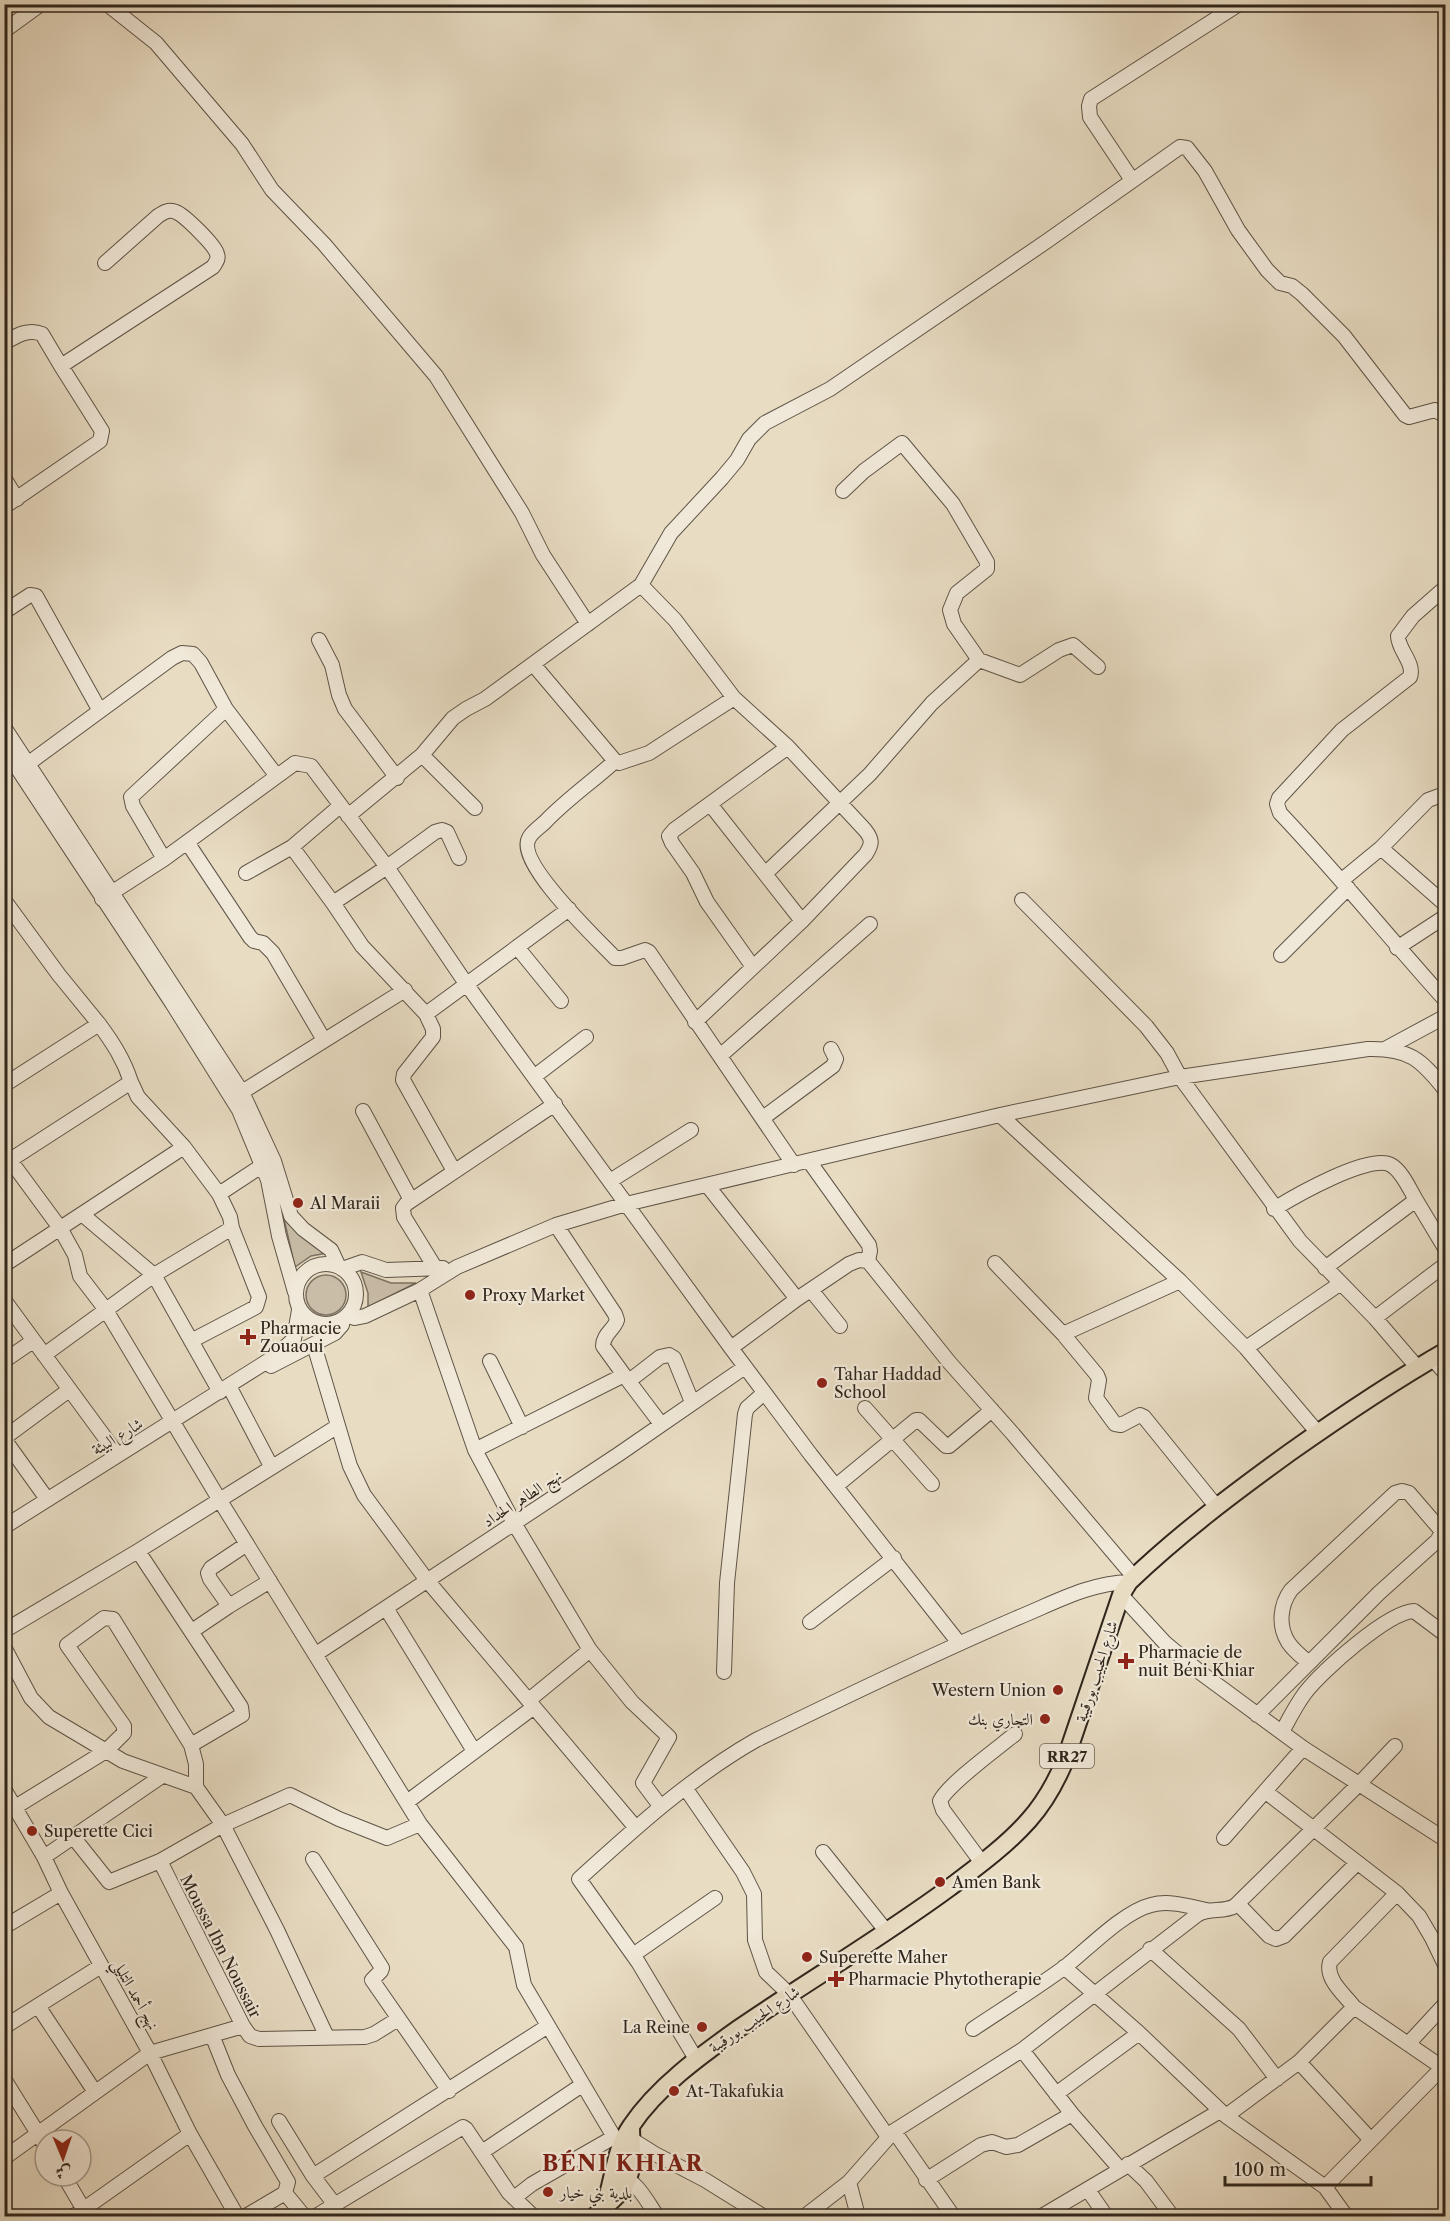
<svg xmlns="http://www.w3.org/2000/svg" width="1450" height="2221" viewBox="0 0 1450 2221" font-family="'Libre Caslon Text',Amiri,serif">
<rect width="100%" height="100%" fill="#e8dcc3"/>
<filter id="stains"><feTurbulence type="fractalNoise" baseFrequency=".00333" numOctaves="4"/><feColorMatrix values="0 0 0 0 .2 0 0 0 0 .09 0 0 0 0 .02 0 0 0 .5 -.17"/></filter>
<radialGradient id="worn" r=".72"><stop offset=".6" stop-color="#630" stop-opacity="0"/><stop offset="1" stop-color="#630" stop-opacity=".3"/></radialGradient>
<path fill="#c9bda7" stroke="#7c7262" stroke-width="1.5" d="M284,1219L298,1232L327,1253L311,1256L295,1267Z
M361,1272L391,1283H416L368,1307V1293Z
M306 1295a20 20 0 1 1 40 0a20 20 0 1 1-40 0Z"/>
<g fill="none" stroke-linecap="round" stroke-linejoin="round">
<g stroke="#5e5446" stroke-width="16">
<path id="minor" d="M107,4L156,43L242,144L272,190L324,244L436,376L522,513L543,555L588,624
M4,29L8,28L41,4
M1132,180L1090,117L1089,106L1091,99L1239,4
M4,343C16,336 28,328 42,334L61,366
M4,478L17,499
M843,491L864,471L902,443L953,504L987,562V569L957,593L950,610L954,624L979,660L1020,675L1059,650L1073,645L1098,667
M4,507L100,441L102,431L61,366L213,267C216,262 219,259 217,254C215,245 184,215 176,212C169,209 164,212 158,216L105,263
M641,585L675,620L734,698L788,747L674,830L669,836L672,843L693,873L707,902L753,967
M1446,587L1413,616L1398,636C1398,650 1415,663 1410,677L1342,730L1279,798L1277,804L1280,813C1338,874 1390,939 1446,1001
M4,612L30,595L36,596L100,711
M319,640L332,665L339,695L345,709L397,778
M533,664L615,761L619,763L649,753L734,698
M4,727L242,1092L274,1161L291,1216L303,1229L331,1250L339,1267
M4,748L172,1003L239,1110L268,1180L279,1236L295,1292
M422,755L475,808
M615,761C592,782 567,799 545,822C540,827 532,832 529,838C515,862 598,940 615,958H622L645,950L649,952L794,1165
M29,763L172,658L182,653L193,654L201,663L226,709L276,775
M710,804L802,921
M348,816L422,755L453,718L466,709L485,699L641,585L671,533L722,478L737,460L749,439L765,423L830,389L1047,241L1180,147L1187,148L1205,171L1238,230L1267,270L1280,283L1292,286L1302,294L1344,336L1405,415L1409,417L1435,410L1446,416
M187,842L250,937L254,941L263,943L273,953L324,1040
M292,847L340,806
M1381,848L1446,905
M164,859L133,806L131,797L226,709
M246,873L292,847L333,903
M766,873L870,774L932,703L979,660
M1342,880L1381,848L1428,800L1439,796L1446,799
M102,899L164,859L295,763L311,766L387,867L467,985L731,1348L811,1455L959,1643
M4,900L59,975L99,1024L4,1085
M1022,900L1146,1026L1167,1053L1180,1077L1300,1241L1375,1318L1417,1367
M517,947L561,1001
M1397,948L1446,916
M1281,955L1348,888
M426,1014L569,909
M695,1022L802,921L866,854C872,844 873,840 865,830L788,747
M99,1024C113,1043 124,1060 131,1082
M1385,1049L1446,1016
M720,1056L870,924
M535,1076L586,1037
M242,1092L405,990
M363,1111L411,1200
M1000,1115L1180,1281L1246,1348L1318,1433
M763,1118L833,1066L836,1059L831,1049
M4,1152L60,1228L75,1255L80,1276L106,1310L219,1499L420,1824L516,1947L524,1985L614,2137L628,2147
M809,1161L869,1245L870,1251L868,1261
M4,1164L131,1082L138,1097L184,1147L219,1194L263,1165
M454,1171L403,1080L404,1074L433,1037V1029L426,1014L362,946L333,903L387,867L435,832L442,830L447,832L459,858
M610,1181L691,1130
M707,1185L797,1299
M1274,1209C1295,1196 1370,1153 1391,1165C1402,1171 1410,1190 1416,1200
M556,1225L615,1314L617,1320C614,1330 603,1334 603,1346L624,1375
M995,1263L1063,1334L1097,1375L1099,1380L1096,1398L1115,1424L1121,1425L1140,1415L1144,1417L1216,1506
M296 1294a30 30 0 1 1 60 0a30 30 0 1 1-60 0Z
M4,1265L184,1147
M1325,1268L1416,1200L1446,1250
M342,1269L362,1262L386,1270L443,1268
M436,1269L404,1217L403,1208L406,1204L555,1104
M420,1290L475,1450L514,1523L590,1650L632,1702L669,1737L643,1783L661,1807
M811,1290L840,1326
M4,1300L117,1454
M348,1316L355,1318L365,1316L420,1290L457,1267L556,1225L626,1204L1000,1115L1180,1077L1368,1049C1409,1048 1421,1059 1446,1091
M1375,1318L1446,1264
M1063,1334L1180,1281
M191,1341L256,1307L259,1297L232,1228L230,1217L219,1194
M314,1345L350,1466L364,1495L426,1579L636,1828
M731,1348L797,1299L849,1264L859,1260L868,1261L949,1362L1013,1434L1134,1577
M1246,1348L1341,1283
M44,1355L154,1275L83,1215
M1432,1358L1446,1374
M4,1361L33,1341
M490,1361L522,1427
M271,1366L335,1333L342,1325L343,1320
M629,1381L660,1357L669,1355L674,1358L692,1402
M229,1386L271,1466
M220,1392L154,1275L232,1228
M865,1408L932,1484
M4,1438L69,1390
M4,1439L47,1499
M475,1450L624,1375L661,1424
M836,1486L916,1420H919L946,1446H949L992,1410
M4,1527L274,1357L294,1339L299,1310
M138,1551L241,1707L242,1715L191,1745
M1121,1595L1165,1643L1201,1673L1303,1748L1446,1840
M229,1606L270,1581
M386,1608L474,1751
M810,1622L894,1558
M4,1631L138,1551L338,1426
M192,1631L229,1606L210,1579L208,1573L211,1568L247,1544
M4,1647L31,1698L49,1717L123,1761L196,1787
M316,1654L619,1454L745,1367
M724,1672L727,1583L745,1414L747,1408L764,1393
M529,1700L590,1650
M1257,1715L1379,1593L1438,1540L1441,1532L1440,1529L1409,1493L1402,1491L1395,1493L1291,1590C1280,1605 1278,1626 1288,1642C1293,1650 1302,1657 1309,1663
M1282,1732C1289,1719 1296,1705 1305,1693C1322,1671 1388,1612 1414,1611L1446,1635
M4,1789L44,1857L61,1893L150,2053L190,2134L237,2216
M686,1789L743,1872L754,1894L755,1940L766,1972L789,1994L888,2137
M1266,1792L1397,1893L1419,1916L1432,1938L1446,1967
M407,1802L534,1707
M4,1814L106,1751L124,1733V1726L67,1645L104,1618L113,1619L191,1745L196,1764V1787L223,1825L277,1930L327,2037
M74,1838L109,1882L160,1861L223,1825L290,1795L339,1819L387,1838L420,1824
M1224,1838L1303,1748
M823,1852L887,1932
M44,1857L162,1776
M313,1859L382,1968L381,1971L372,1980L449,2091
M160,1861L243,2026L250,2036L259,2039L365,2037L374,2034L398,2019
M982,1863L943,1810L940,1801C948,1784 998,1748 1015,1734
M1238,1904L1269,1936L1276,1939L1284,1936L1357,1863
M4,1927L61,1893
M1150,1949L1239,2029L1277,2079
M633,1955L715,1898
M1064,1967L1139,2033L1226,2116L1325,2187L1442,2068
M38,2006L95,2092
M1354,2007C1344,1994 1325,1979 1330,1962L1397,1893
M4,2027L101,1966
M973,2029C1003,2009 1035,1989 1065,1967C1088,1949 1123,1912 1151,1905C1169,1900 1188,1906 1206,1910
M212,2035L228,2075L255,2126L288,2182L285,2193
M1408,2044L1446,2003
M1022,2050L1072,2114L1120,2169
M696,2059L638,1962L579,1879C634,1829 691,1777 756,1740C842,1698 929,1656 1017,1618C1054,1603 1089,1583 1129,1582
M1299,2062L1371,2140
M4,2079L45,2145
M1056,2094L1139,2033
M1226,2116L1299,2062L1354,2007L1446,2070
M279,2121L313,2176L335,2205
M894,2131L953,2216
M631,2139L655,2154L705,2180L763,2216
M482,2152L582,2085
M4,2158L150,2053L243,2026
M1128,2164L1146,2181L1172,2216
M619,2175C638,2182 646,2200 657,2216
M64,2176L84,2210
M313,2176L548,2026
M926,2180L981,2145L992,2142L1006,2147L1018,2145L1072,2114
M849,2182L858,2216
M1325,2187L1346,2216
M1088,2190L1106,2216
M514,2198L532,2184L614,2137
M74,2216L190,2134
M246,2216L285,2193L304,2216
M316,2216L463,2127L466,2129L509,2193L533,2216
M805,2216L849,2182L894,2131L1022,2050L1197,1915C1209,1907 1223,1913 1235,1906L1360,1783L1395,1746
M1042,2216L1220,2111"/>
</g>
<g stroke="#30261c" stroke-width="20">
<path id="major" d="M604,2207C614,2181 614,2150 631,2126C657,2087 700,2056 738,2029C808,1981 881,1938 949,1888C977,1867 1006,1846 1029,1820C1045,1802 1057,1780 1066,1758L1121,1595L1129,1582C1179,1534 1234,1493 1289,1453C1340,1417 1392,1382 1446,1351
M595,2216C604,2207 614,2200 622,2190C636,2171 631,2148 631,2126"/>
</g>
<use href="#minor" stroke="#f0e8d8" stroke-width="14"/>
<use href="#major" stroke="#e8dcc3" stroke-width="16"/>
</g>
<g fill="#8f2418" stroke="#f0e8d8" stroke-width="2">
<circle cx="298" cy="1203" r="6"/>
<circle cx="470" cy="1295" r="6"/>
<path d="M245 1328h6v6h6v6h-6v6h-6v-6h-6v-6h6z"/>
<circle cx="822" cy="1383" r="6"/>
<path d="M1123 1652h6v6h6v6h-6v6h-6v-6h-6v-6h6z"/>
<circle cx="1058" cy="1690" r="6"/>
<circle cx="1045" cy="1719" r="6"/>
<circle cx="32" cy="1831" r="6"/>
<circle cx="940" cy="1882" r="6"/>
<circle cx="807" cy="1957" r="6"/>
<path d="M833 1970h6v6h6v6h-6v6h-6v-6h-6v-6h6z"/>
<circle cx="702" cy="2027" r="6"/>
<circle cx="674" cy="2091" r="6"/>
<circle cx="548" cy="2192" r="6"/>
</g>
<g text-anchor="middle" dominant-baseline="central" stroke-width="4.5" stroke-linejoin="round" paint-order="stroke">
<rect fill="#f0e8d8" stroke="#6a6054" stroke-width="1.5" x="1040" y="1744" width="54" height="24" rx="4.5"/>
<g font-size="15" font-weight="bold" fill="#30261c">
<text x="1067" y="1756">RR27</text>
</g>
<g font-size="16" fill="#30261c" stroke="#f0e8d8" text-anchor="start">
<text x="310" y="1203">Al Maraii</text>
<text x="482" y="1295">Proxy Market</text>
<text x="260" y="1328">Pharmacie<tspan x="260" dy="18">Zouaoui</tspan></text>
<text x="834" y="1374">Tahar Haddad<tspan x="834" dy="18">School</tspan></text>
<text x="1138" y="1652">Pharmacie de<tspan x="1138" dy="18">nuit Béni Khiar</tspan></text>
<text x="1046" y="1690" text-anchor="end">Western Union</text>
<text x="1033" y="1719" text-anchor="end">التجاري بنك</text>
<text x="44" y="1831">Superette Cici</text>
<text x="952" y="1882">Amen Bank</text>
<text x="819" y="1957">Superette Maher</text>
<text x="848" y="1979">Pharmacie Phytotherapie</text>
<text x="690" y="2027" text-anchor="end">La Reine</text>
<text x="686" y="2091">At-Takafukia</text>
<text x="560" y="2192">بلدية بني خيار</text>
</g>
<g font-size="16" fill="#30261c" stroke="#f0e8d8">
<text transform="translate(117 1436) rotate(-31)">شارع البيئة</text>
<text transform="translate(522 1498) rotate(-33)">نهج الطاهر الحداد</text>
<text transform="translate(1096 1671) rotate(-72)">شارع الحبيب بورقيبة</text>
<text transform="translate(221 1946) rotate(63)">Moussa Ibn Noussair</text>
<text transform="translate(136 1994) rotate(61)">نهج أحمد التليلي</text>
<text transform="translate(754 2019) rotate(-34)">شارع الحبيب بورقيبة</text>
</g>
<g font-size="22" font-weight="bold" letter-spacing="1.5" fill="#7a1f14" stroke="#f0e8d8">
<text x="623" y="2163">BÉNI KHIAR</text>
</g>
</g>
<rect width="1450" height="2221" fill="none" stroke="#e8dcc3" stroke-width="24"/>
<rect x="6" y="6" width="1438" height="2209" fill="none" stroke="#30261c" stroke-width="3"/>
<rect x="12" y="12" width="1426" height="2197" fill="none" stroke="#30261c" stroke-width="1.5"/>
<g transform="translate(63 2158) rotate(178)"><circle r="28" fill="#f0e8d8" stroke="#a39a8d" stroke-width="1.5"/>
<path d="M0-4.5L10 22L0 15L-10 22Z" fill="#8f2418"/>
<text y="-9" font-size="16" font-weight="bold" text-anchor="middle" fill="#30261c">ش</text>
</g>
<path d="M1225 2176v9h146v-9" fill="none" stroke="#30261c" stroke-width="3"/>
<text x="1234" y="2176" font-size="18" fill="#30261c" stroke="#f0e8d8" stroke-width="4.5" paint-order="stroke">100 m</text>
<rect width="100%" height="100%" filter="url(#stains)"/>
<rect width="100%" height="100%" fill="url(#worn)"/>
</svg>
